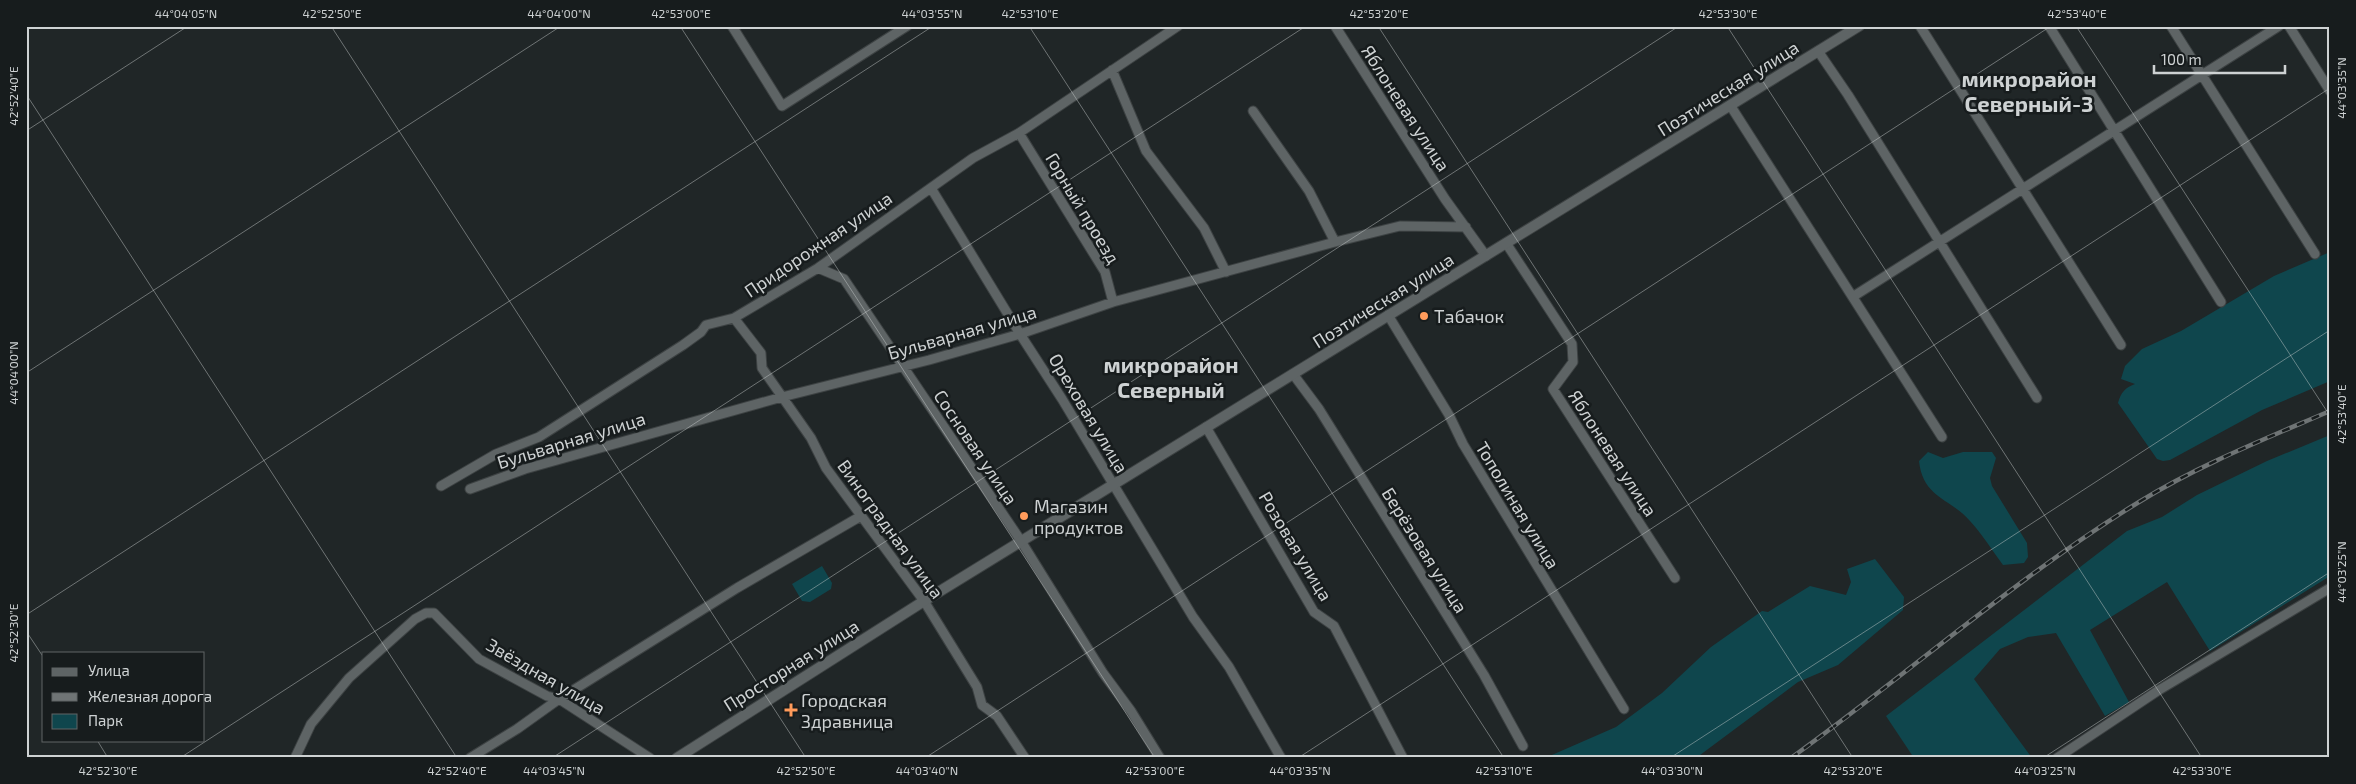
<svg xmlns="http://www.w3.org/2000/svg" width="2356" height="784" viewBox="0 0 2356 784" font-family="'Exo 2',sans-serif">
<rect width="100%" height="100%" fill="#202627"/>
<path fill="#0f464d" d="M2330,252V381L2262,410L2170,460L2163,461L2157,459L2118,403C2121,392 2125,388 2135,384L2121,379L2125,366L2142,349L2181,331L2274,276Z
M2330,435V576L2210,651L2167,582L2090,630L2129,702L2105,716L2056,633L2028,637L2000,649L1974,679L2032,758H1914L1886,716L2127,531L2162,517L2197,495L2267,461Z
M1928,452L1943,458L1963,452H1992L1996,458L1990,478L1992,486L2027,543L2028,557L2024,563L2003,565C1992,550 1982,534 1970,521C1950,498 1923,498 1919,461Z
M1875,559L1904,597L1903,610L1838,665L1798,682L1696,758H1545L1616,727L1662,693L1711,647L1762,611L1768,612L1810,586L1846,595L1851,582L1847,569Z
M822,566L832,583L831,589L810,602L802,601L792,584Z"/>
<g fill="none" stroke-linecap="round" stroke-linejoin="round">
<g stroke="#3d4243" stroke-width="11">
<path id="minor" d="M732,26L782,106L907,26
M1335,26L1445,199L1486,256
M1920,26L2121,345
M2049,26L2221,302
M2171,26L2315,254
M2289,26L2330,91
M1818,51L1848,95L2037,398
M1112,70L1146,151L1204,228L1226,272
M1730,105L1942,437
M1253,111L1309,191L1335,242
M1019,133L1105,272L1113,302
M931,188L1020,334L1062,399L1193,617L1229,667L1281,758
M1506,243L1572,344L1573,362L1553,389L1675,578
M818,268L844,279L1021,541L1103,673L1131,711L1160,758
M1854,296L2279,26
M1388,315L1449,415L1463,444L1624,709
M734,318L761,353L762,368L811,438L826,468L924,601L977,687L982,705L997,716L1025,758
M1293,374L1319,409L1484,675L1523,746
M1206,427L1314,612L1334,626L1403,758
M441,486L496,454L539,437L683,345L701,332L706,325L734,318L818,268L973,158L1019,133L1178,26
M470,489L525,469L782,397L929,360L1020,334L1113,302L1335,242L1400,226L1466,227
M295,758L311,724L349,678L415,619L426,613H434L479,659L547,696L559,699L650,758
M470,758L517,729L559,699L737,588L861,516
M2057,758L2159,690L2330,588"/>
</g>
<g stroke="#3d4243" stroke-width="12">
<path id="tertiary" d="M677,758L924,601L1859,26"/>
</g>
<use href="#minor" stroke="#5e6465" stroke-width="9"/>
<use href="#tertiary" stroke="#5e6465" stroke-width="10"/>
<g stroke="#6f7475" stroke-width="4.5">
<path id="rail" d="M1791,758C1907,675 2018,576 2139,502C2199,465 2265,439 2330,411"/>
</g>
<use href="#rail" stroke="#171c1d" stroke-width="2.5" stroke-dasharray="8" stroke-linecap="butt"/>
</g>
<path fill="none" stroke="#ced2d3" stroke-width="1" stroke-opacity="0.45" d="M331,26L806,758M680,26L1155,758M1029,26L1504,758M1378,26L1853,758M1727,26L2202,758M2076,26L2330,416M26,94L457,758M26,131L188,26M26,373L561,26M26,615L933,26M26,631L44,658M97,740L108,758M180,758L1306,26M552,758L1679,26M925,758L2051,26M1298,758L2330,88M1670,758L2330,330M2043,758L2330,572"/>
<g fill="#ff9b5b" stroke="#171c1d" stroke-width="2">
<circle cx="1424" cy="316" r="5"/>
<circle cx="1024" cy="516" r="5"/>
<path d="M788.5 702.5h5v5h5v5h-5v5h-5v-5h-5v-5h5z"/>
</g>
<g text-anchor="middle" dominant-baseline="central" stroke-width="5" stroke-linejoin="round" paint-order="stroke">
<g font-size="18" fill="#ced2d3" stroke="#171c1d">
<text transform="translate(1728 88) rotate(-32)">Поэтическая улица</text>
<text transform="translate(1406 108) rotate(57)">Яблоневая улица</text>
<text transform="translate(1083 208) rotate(59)">Горный проезд</text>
<text transform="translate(818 244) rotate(-34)">Придорожная улица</text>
<text transform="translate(1383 300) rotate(-32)">Поэтическая улица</text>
<text transform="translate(962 332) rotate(-16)">Бульварная улица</text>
<text transform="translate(1089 413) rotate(59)">Ореховая улица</text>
<text transform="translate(571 440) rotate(-17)">Бульварная улица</text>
<text transform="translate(976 447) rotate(56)">Сосновая улица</text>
<text transform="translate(1613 453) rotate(57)">Яблоневая улица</text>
<text transform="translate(1518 505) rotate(59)">Тополиная улица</text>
<text transform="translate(891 529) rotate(54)">Виноградная улица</text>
<text transform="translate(1296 546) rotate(59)">Розовая улица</text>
<text transform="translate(1425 550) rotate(58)">Берёзовая улица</text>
<text transform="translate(791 665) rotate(-32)">Просторная улица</text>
<text transform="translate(546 676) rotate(30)">Звёздная улица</text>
</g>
<g font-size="18" fill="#ced2d3" stroke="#171c1d" text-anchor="start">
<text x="1434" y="316">Табачок</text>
<text x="1034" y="506">Магазин<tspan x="1034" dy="21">продуктов</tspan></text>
<text x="801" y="700">Городская<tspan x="801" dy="21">Здравница</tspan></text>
</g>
<g font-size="22" font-weight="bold" fill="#ced2d3" stroke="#171c1d">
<text x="2029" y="78">микрорайон<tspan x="2029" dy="25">Северный-3</tspan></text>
<text x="1171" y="364">микрорайон<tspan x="1171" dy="25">Северный</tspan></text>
</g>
</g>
<rect width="2356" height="784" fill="none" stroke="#171c1d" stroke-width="55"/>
<rect x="42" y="652" width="162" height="90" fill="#171c1d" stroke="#606566"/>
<rect x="52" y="668" width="25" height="8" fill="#5e6465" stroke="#606566"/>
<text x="88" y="676" font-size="15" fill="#ced2d3">Улица</text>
<rect x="52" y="693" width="25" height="8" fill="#6f7475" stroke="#606566"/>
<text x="88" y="702" font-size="15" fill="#ced2d3">Железная дорога</text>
<rect x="52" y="714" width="25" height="15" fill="#0f464d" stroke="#606566"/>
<text x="88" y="726" font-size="15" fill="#ced2d3">Парк</text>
<path d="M2154 65v8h131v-8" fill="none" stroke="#ced2d3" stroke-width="2.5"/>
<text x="2161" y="65" font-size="15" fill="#ced2d3" stroke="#171c1d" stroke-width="4" paint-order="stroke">100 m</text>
<rect x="28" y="28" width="2300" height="728" fill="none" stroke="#ced2d3" stroke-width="2"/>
<g font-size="12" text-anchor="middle" fill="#ced2d3">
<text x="186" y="18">44°04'05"N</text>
<text x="332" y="18">42°52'50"E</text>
<text x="559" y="18">44°04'00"N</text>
<text x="681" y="18">42°53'00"E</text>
<text x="932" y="18">44°03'55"N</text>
<text x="1030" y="18">42°53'10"E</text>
<text x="1379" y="18">42°53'20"E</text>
<text x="1728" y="18">42°53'30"E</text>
<text x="2077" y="18">42°53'40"E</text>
<text transform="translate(2342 88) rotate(-90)" y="4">44°03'35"N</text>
<text transform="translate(14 96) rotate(-90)" y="4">42°52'40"E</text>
<text transform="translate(14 373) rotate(-90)" y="4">44°04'00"N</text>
<text transform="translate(2342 414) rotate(-90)" y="4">42°53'40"E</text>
<text transform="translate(2342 572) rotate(-90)" y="4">44°03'25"N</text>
<text transform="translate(14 633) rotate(-90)" y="4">42°52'30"E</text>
<text x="108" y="775">42°52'30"E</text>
<text x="457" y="775">42°52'40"E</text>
<text x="554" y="775">44°03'45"N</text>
<text x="806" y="775">42°52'50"E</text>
<text x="927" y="775">44°03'40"N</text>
<text x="1155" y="775">42°53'00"E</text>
<text x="1300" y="775">44°03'35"N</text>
<text x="1504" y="775">42°53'10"E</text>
<text x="1672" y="775">44°03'30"N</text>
<text x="1853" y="775">42°53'20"E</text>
<text x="2045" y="775">44°03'25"N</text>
<text x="2202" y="775">42°53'30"E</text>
</g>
</svg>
